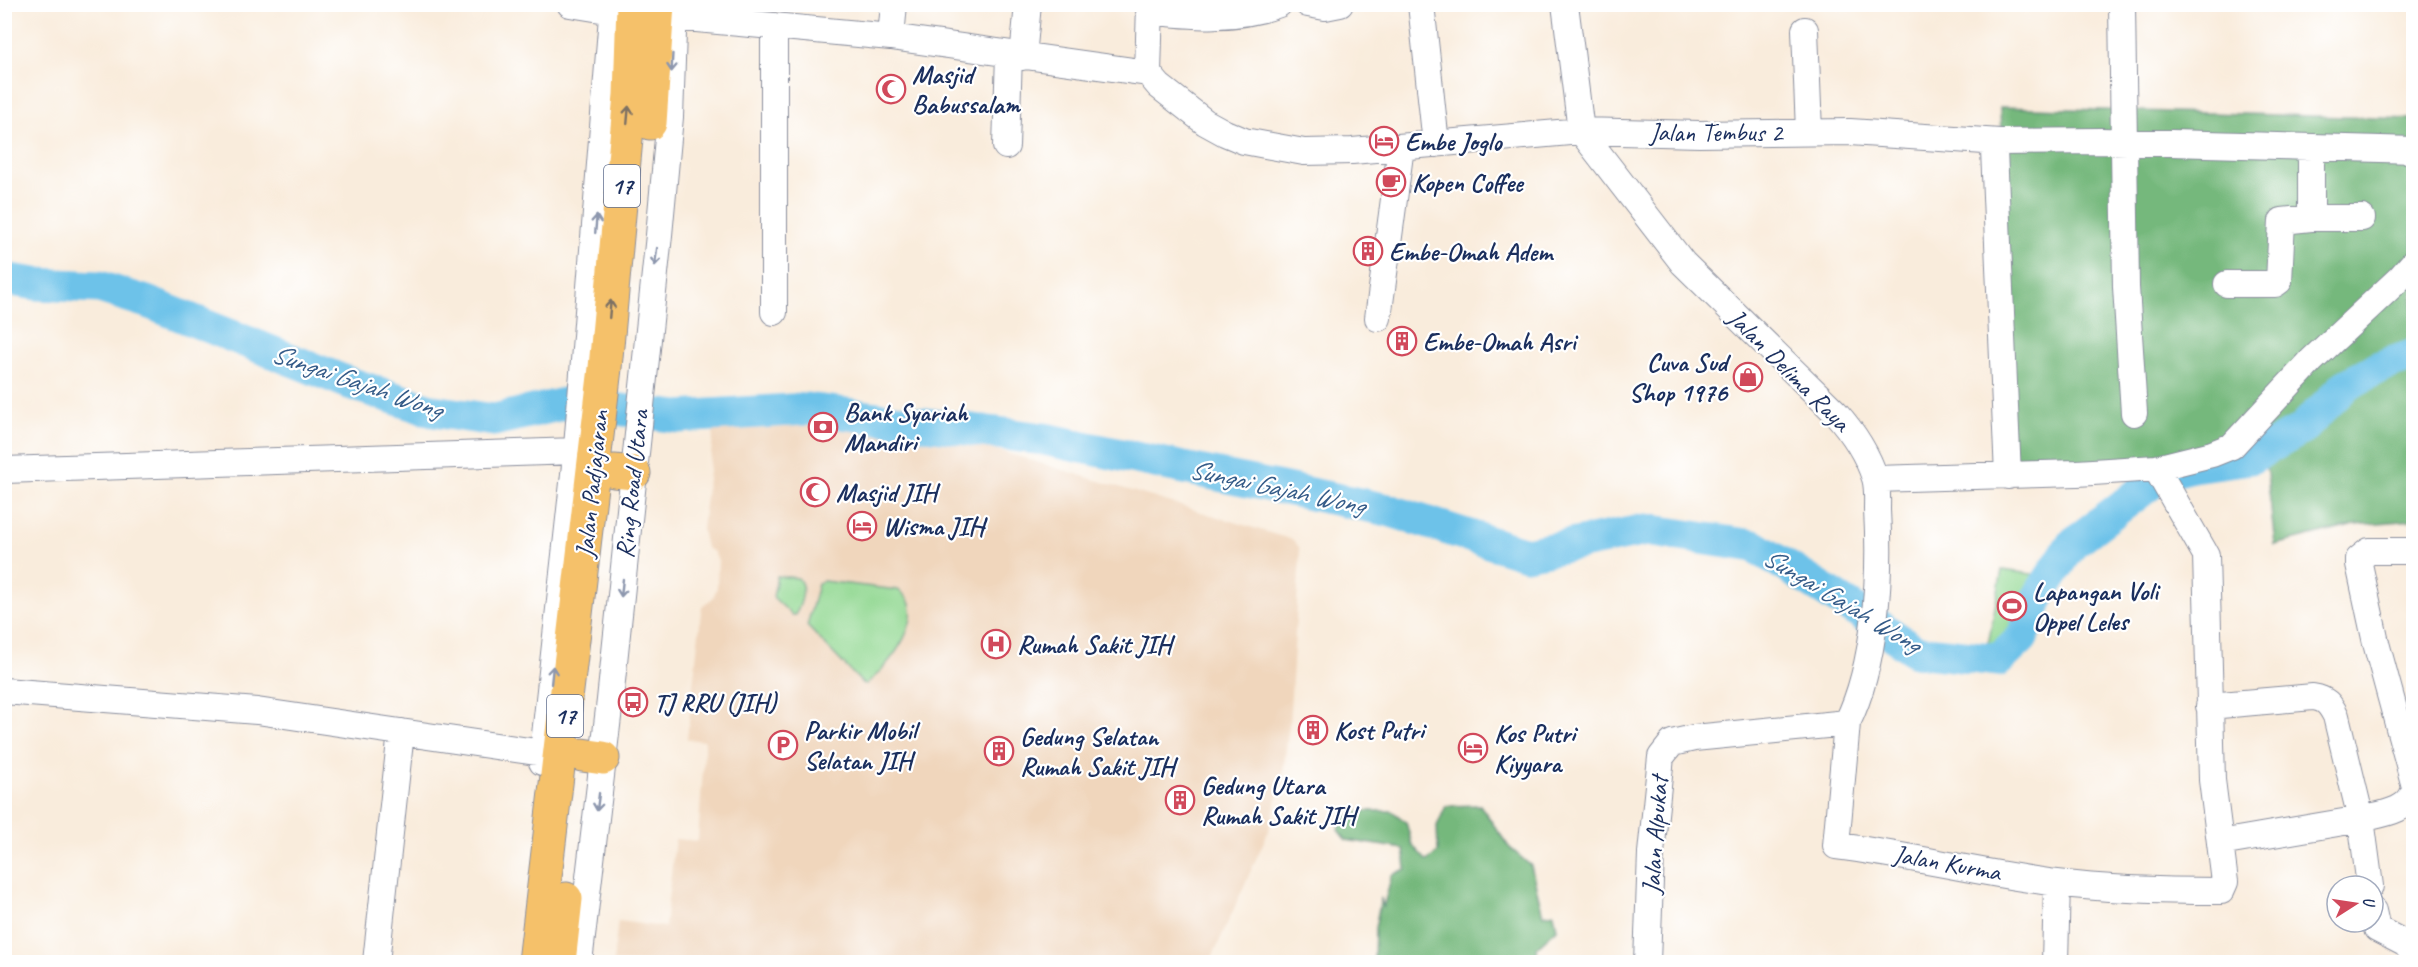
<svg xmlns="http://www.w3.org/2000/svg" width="2418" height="967" viewBox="0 0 2418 967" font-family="Caveat,sans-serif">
<rect width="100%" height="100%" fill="#fff"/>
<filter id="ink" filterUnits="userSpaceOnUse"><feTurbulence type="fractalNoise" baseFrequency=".0167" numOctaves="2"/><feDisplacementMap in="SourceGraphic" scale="12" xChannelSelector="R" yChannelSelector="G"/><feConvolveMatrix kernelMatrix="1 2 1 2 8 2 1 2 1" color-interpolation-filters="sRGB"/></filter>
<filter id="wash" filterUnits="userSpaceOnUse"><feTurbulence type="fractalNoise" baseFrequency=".008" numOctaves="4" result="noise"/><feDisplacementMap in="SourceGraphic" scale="24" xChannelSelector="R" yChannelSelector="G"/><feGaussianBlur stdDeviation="1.35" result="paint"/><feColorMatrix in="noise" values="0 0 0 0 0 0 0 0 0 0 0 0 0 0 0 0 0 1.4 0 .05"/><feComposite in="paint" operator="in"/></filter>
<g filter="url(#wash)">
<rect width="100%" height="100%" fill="#f9ecdc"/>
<path fill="#f0d6bc" d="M830,399L1293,540L1299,547L1300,556L1289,726L1282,780L1269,830L1210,962H613L618,921L665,927L675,839L698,841L705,741L687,739L702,606L713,598L717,587L718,561L714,552L706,548L702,529L716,413Z"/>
<path fill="#92d892" stroke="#568478" stroke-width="1.5" d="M2002,570L2040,575L2017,637L2001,653L1987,650Z
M777,576L798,578C807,588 801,605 795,615H792L773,597Z
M823,581L898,590C934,611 888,668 866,684L862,683L807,626L818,584Z"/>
<path fill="#75b87c" stroke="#48746d" stroke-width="1.5" d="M2000,107L2413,119V520L2355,525L2275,545L2265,456L2251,458L2260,449L2159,463L2012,472Z
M1480,805L1509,847L1531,866L1543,915L1554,913L1557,929L1536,948L1539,962H1374L1375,928L1381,898L1383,908L1392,875L1406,869L1404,849L1346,840L1338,830L1347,816L1364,811H1392L1406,822L1412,845L1427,861L1438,852L1437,826L1446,806Z"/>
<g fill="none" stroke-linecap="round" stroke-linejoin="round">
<path stroke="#6dc2e9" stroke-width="33" d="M4,279L36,284L99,287L147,302L349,383L433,411L494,420L568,403L678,417L807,409L1044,439L1388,510L1526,554L1646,530L1754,546L1854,609L1916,651L1999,660L2022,638L2041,592L2072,544L2165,473L2193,466L2251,458L2302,429L2345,386L2379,367L2414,355"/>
</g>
</g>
<g filter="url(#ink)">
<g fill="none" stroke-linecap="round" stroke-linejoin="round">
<g stroke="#8a8e9d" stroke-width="28">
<path id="minor" d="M570,4L613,11
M1308,4L1325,7L1340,4
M1421,4L1436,144
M1565,4L1581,131
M2122,4L2126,287L2134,413
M1149,11C1192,16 1237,20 1279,4
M675,17L891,37L1148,73L1159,86L1205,122L1225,133L1244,141L1304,152L1352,151L1581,131L1699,134L1850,132L2000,142L2101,141L2414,150
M774,26V312
M1805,30L1809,132
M891,37L894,4
M1023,57L1028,4
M1148,73L1150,4
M1581,131L1683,263L1835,412C1852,431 1867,453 1875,478C1878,488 1877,500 1877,510C1881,575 1876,665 1847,723L1836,846C1910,855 1983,874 2057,883C2111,890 2166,891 2221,891L2225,882L2212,780L2206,555L2156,468L2077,473L1876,479
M1006,146L1009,55
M1994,150L2008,476
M2311,218H2362
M2227,284H2275L2279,281L2282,221L2311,218V148
M1378,318L1401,147
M2156,468L2212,454L2232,446L2312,360L2400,278L2414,262
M4,470L576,451
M2414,551H2369L2359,559V564L2376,643L2414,783
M4,691L257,711L543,753
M2209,706L2313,697C2326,699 2330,704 2336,716L2361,819L2220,843
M542,762L577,447L613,4
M2370,886L2361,819C2380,814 2408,812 2414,791
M2373,911L2377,929L2406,944L2414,955
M376,962L401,732
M579,962L610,700L659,235L670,117L674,4
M1647,962L1651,853L1661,757L1672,743L1694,738L1847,723
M2055,962L2057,883"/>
</g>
<g stroke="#8a8e9d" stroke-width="35">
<path id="highway" d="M650,123L658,4
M614,471L634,473
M582,755L603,758
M535,962L605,368L630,95L633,4
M559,962L566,899"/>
</g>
<use href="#minor" stroke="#fff" stroke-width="26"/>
<use href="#highway" stroke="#f5c16b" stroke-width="33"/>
</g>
<defs><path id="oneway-shaft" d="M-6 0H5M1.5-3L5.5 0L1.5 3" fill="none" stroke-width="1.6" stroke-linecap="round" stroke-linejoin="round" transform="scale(1.5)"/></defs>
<g stroke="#8d97ae">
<use href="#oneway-shaft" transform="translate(672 63) rotate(93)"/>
<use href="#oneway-shaft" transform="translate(596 224) rotate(-85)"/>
<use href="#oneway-shaft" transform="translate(656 257) rotate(97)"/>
<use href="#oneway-shaft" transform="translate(622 588) rotate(96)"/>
<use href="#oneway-shaft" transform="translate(552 675) rotate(-84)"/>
<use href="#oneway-shaft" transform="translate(598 802) rotate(97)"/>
</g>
<g stroke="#7d7164">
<use href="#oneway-shaft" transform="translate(628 115) rotate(-85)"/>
<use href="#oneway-shaft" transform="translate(610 309) rotate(-85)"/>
</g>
</g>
<defs>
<g id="mosque-ring" transform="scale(1.5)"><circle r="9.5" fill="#fff" stroke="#d1495b" stroke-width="1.5"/><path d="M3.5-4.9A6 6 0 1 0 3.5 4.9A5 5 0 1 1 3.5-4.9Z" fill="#d1495b"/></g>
<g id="hotel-ring" transform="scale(1.5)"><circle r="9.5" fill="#fff" stroke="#d1495b" stroke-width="1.5"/><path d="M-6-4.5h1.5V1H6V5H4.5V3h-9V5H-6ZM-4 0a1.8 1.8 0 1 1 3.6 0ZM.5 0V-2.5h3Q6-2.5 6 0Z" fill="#d1495b"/></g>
<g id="cafe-ring" transform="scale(1.5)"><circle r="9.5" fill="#fff" stroke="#d1495b" stroke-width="1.5"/><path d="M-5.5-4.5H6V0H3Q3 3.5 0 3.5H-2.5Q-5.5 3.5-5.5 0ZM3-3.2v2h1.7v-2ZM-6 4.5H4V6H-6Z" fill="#d1495b"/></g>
<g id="building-ring" transform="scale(1.5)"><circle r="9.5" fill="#fff" stroke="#d1495b" stroke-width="1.5"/><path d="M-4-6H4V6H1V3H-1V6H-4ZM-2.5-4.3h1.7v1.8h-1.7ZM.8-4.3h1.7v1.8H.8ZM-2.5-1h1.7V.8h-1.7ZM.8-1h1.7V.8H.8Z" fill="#d1495b"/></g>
<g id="shop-ring" transform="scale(1.5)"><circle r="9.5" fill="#fff" stroke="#d1495b" stroke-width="1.5"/><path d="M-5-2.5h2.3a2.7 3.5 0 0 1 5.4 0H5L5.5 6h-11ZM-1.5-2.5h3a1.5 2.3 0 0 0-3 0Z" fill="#d1495b"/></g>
<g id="bank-ring" transform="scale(1.5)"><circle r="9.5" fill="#fff" stroke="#d1495b" stroke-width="1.5"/><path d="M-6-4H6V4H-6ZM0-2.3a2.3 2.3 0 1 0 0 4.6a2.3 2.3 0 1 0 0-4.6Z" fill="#d1495b"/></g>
<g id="stadium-ring" transform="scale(1.5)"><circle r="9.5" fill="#fff" stroke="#d1495b" stroke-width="1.5"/><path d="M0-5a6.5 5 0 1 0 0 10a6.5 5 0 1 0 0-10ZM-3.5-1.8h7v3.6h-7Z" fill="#d1495b"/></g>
<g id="hospital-ring" transform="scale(1.5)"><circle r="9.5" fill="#fff" stroke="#d1495b" stroke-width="1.5"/><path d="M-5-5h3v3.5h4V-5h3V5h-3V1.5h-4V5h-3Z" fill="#d1495b"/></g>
<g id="bus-ring" transform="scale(1.5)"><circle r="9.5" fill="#fff" stroke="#d1495b" stroke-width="1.5"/><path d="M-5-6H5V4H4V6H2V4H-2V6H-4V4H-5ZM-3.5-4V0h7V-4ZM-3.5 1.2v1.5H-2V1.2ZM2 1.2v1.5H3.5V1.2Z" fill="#d1495b"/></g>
<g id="parking-ring" transform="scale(1.5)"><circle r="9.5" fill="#fff" stroke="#d1495b" stroke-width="1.5"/><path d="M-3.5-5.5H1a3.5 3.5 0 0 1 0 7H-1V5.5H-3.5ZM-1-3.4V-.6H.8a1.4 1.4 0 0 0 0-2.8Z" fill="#d1495b"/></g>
</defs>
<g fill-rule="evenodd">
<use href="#mosque-ring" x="891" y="89"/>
<use href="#hotel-ring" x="1384" y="141"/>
<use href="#cafe-ring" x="1391" y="182"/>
<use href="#building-ring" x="1368" y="251"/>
<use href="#building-ring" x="1402" y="341"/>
<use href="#shop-ring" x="1748" y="377"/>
<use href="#bank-ring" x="823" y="427"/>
<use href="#mosque-ring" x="815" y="492"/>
<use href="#hotel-ring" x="862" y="526"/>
<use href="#stadium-ring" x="2012" y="606"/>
<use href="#hospital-ring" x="996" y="644"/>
<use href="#bus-ring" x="633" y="702"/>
<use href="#building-ring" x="1313" y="730"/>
<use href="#parking-ring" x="783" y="745"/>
<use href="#hotel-ring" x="1473" y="748"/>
<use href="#building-ring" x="999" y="751"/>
<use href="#building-ring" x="1180" y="800"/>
</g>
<g text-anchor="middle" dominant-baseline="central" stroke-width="4.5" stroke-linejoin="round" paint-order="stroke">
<g fill="#fff" stroke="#5f6d8e" stroke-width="1.5">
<rect x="604" y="165" width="36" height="42" rx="4.5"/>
<rect x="547" y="695" width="36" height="42" rx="4.5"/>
</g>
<g font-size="24" font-weight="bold" fill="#1b2f5e">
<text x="622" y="186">17</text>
<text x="565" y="716">17</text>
</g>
<g font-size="26" font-weight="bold" fill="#1b2f5e" stroke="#fff" text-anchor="start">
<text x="912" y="74">Masjid<tspan x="912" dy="30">Babussalam</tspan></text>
<text x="1405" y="141">Embe Joglo</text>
<text x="1412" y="182">Kopen Coffee</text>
<text x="1389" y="251">Embe-Omah Adem</text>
<text x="1423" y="341">Embe-Omah Asri</text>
<text x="1727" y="362" text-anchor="end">Cuva Sud<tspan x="1727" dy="30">Shop 1976</tspan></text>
<text x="844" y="412">Bank Syariah<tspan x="844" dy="30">Mandiri</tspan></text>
<text x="836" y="492">Masjid JIH</text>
<text x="883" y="526">Wisma JIH</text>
<text x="2033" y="591">Lapangan Voli<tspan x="2033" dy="30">Oppel Leles</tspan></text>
<text x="1017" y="644">Rumah Sakit JIH</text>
<text x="654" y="702">TJ RRU (JIH)</text>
<text x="804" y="730">Parkir Mobil<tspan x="804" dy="30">Selatan JIH</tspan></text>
<text x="1334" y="730">Kost Putri</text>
<text x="1494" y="733">Kos Putri<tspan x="1494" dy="30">Kiyyara</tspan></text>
<text x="1020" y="736">Gedung Selatan<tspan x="1020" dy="30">Rumah Sakit JIH</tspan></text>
<text x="1201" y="785">Gedung Utara<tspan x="1201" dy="30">Rumah Sakit JIH</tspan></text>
</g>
<g font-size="26" fill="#1b2f5e" stroke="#fff">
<text x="1716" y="132">Jalan Tembus 2</text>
<text transform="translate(1789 370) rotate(45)">Jalan Delima Raya</text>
<text transform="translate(592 484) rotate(-84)">Jalan Padjajaran</text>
<text transform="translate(632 484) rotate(-84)">Ring Road Utara</text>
<text transform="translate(1655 835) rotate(-86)">Jalan Alpukat</text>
<text transform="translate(1947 863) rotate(10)">Jalan Kurma</text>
</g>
<g font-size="27" font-style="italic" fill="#345b88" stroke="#fff">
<text transform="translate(357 381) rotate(19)">Sungai Gajah Wong</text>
<text transform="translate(1277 487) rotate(12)">Sungai Gajah Wong</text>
<text transform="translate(1842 600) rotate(31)">Sungai Gajah Wong</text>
</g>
</g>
<rect width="2418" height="967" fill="none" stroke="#fff" stroke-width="24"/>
<g transform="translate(2355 904) rotate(78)"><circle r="28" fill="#ffffff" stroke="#a4acbf" stroke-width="1.5"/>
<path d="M0-4.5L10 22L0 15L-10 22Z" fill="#d1495b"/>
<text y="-9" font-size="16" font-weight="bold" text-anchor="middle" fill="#1b2f5e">U</text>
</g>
</svg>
